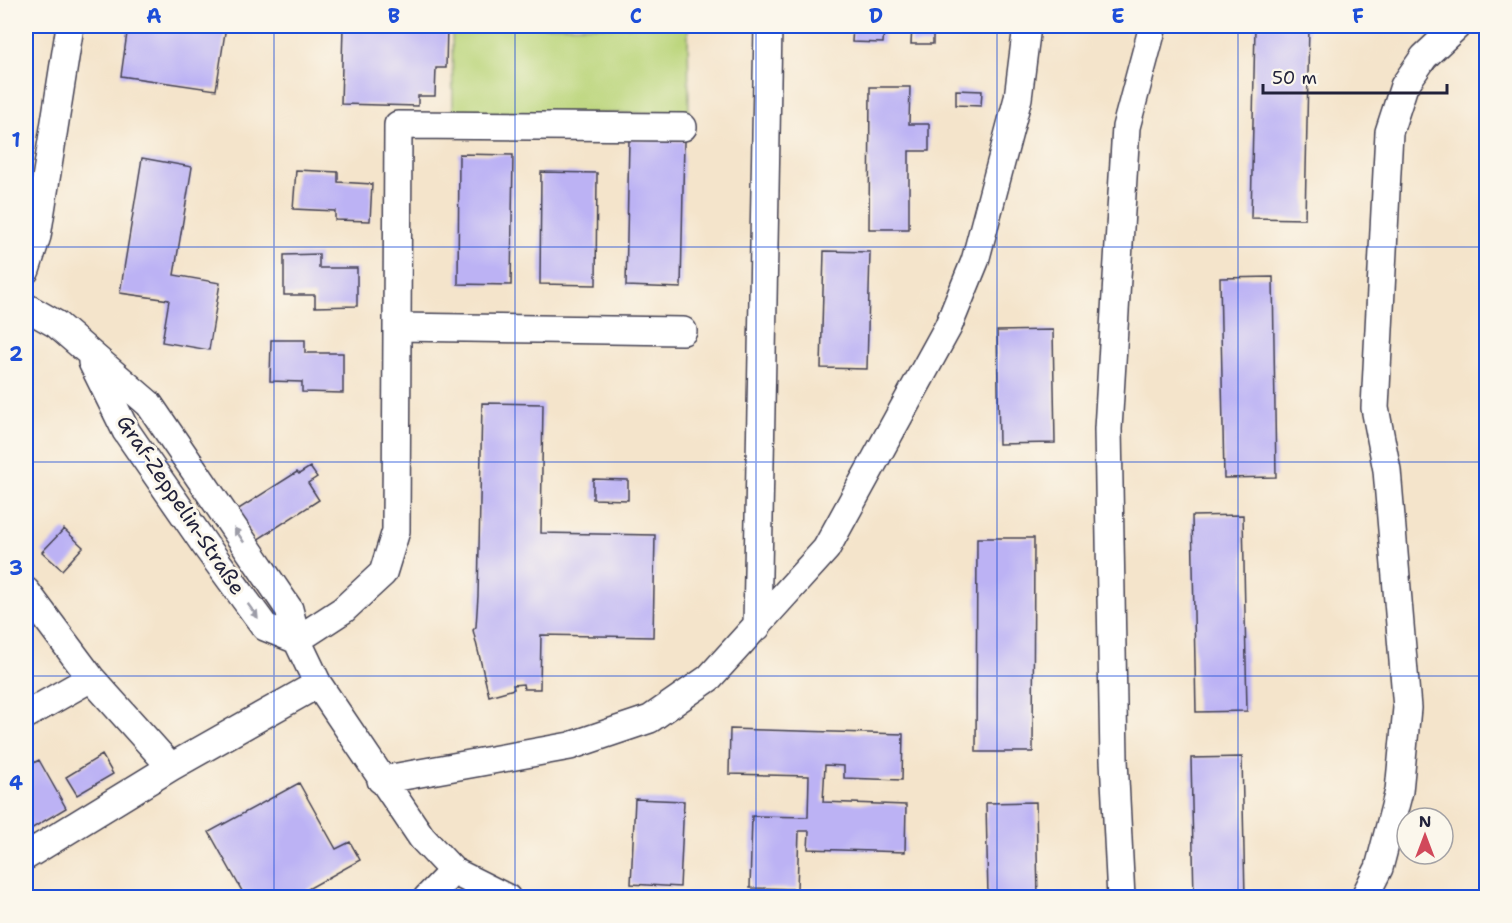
<svg xmlns="http://www.w3.org/2000/svg" width="1512" height="923" viewBox="0 0 1512 923" font-family="'Shantell Sans',sans-serif">
<rect width="100%" height="100%" fill="#fbf7ec"/>
<filter id="ink" filterUnits="userSpaceOnUse"><feTurbulence type="fractalNoise" baseFrequency=".0167" numOctaves="2"/><feDisplacementMap in="SourceGraphic" scale="12" xChannelSelector="R" yChannelSelector="G"/><feConvolveMatrix kernelMatrix="1 2 1 2 8 2 1 2 1" color-interpolation-filters="sRGB"/></filter>
<filter id="wash" filterUnits="userSpaceOnUse"><feTurbulence type="fractalNoise" baseFrequency=".008" numOctaves="4" result="noise"/><feDisplacementMap in="SourceGraphic" scale="24" xChannelSelector="R" yChannelSelector="G"/><feGaussianBlur stdDeviation="1.35" result="paint"/><feColorMatrix in="noise" values="0 0 0 0 0 0 0 0 0 0 0 0 0 0 0 0 0 1.4 0 .05"/><feComposite in="paint" operator="in"/></filter>
<g filter="url(#wash)">
<rect width="100%" height="100%" fill="#f4e4cb"/>
<path fill="#bbd57b" stroke="#6e7c5b" stroke-width="1.5" d="M452,26H688L689,113L453,114Z"/>
<g id="blocks">
<path fill="#bcb2f4" d="M128,26H226L216,90L121,76Z
M343,26H447L446,68H436L435,96H418V106L341,104Z
M853,26H884L883,43L852,42Z
M912,26H933V44H911Z
M1255,26H1309L1305,219L1251,218Z
M870,87H910L909,124H929V151H909V229H869Z
M26,89L32,90L27,125H26Z
M956,90L982,91L981,106L956,105Z
M629,140L684,141L681,288L626,286Z
M459,154L513,155L511,285L458,284Z
M142,158L192,167L174,275L220,283L209,350L162,342L169,300L120,293Z
M296,170L338,172V182L372,184L370,221L335,220V211L293,209Z
M541,172L597,173L596,285L540,284Z
M824,251L870,252L867,369L821,368Z
M319,254V268H357V306L315,307V295H284V255Z
M1273,277L1276,477L1224,478L1220,278Z
M1053,330L1055,443L999,444L997,331Z
M271,340H305V353H343V393L302,392V382L270,381Z
M482,403L543,404L541,533L655,535L653,637L541,635L540,689H524L523,684L513,685L514,689L489,696L473,630L476,627L478,596Z
M310,467L317,477L308,483L319,500L257,540L237,510L297,472L299,474Z
M593,479L628,480V500L593,499Z
M1243,515L1247,711L1196,712L1192,516Z
M64,529L83,547L62,570L42,552Z
M977,538H1034L1033,752H976Z
M730,729L903,734L902,780L844,778V766L825,765L823,802L906,805L905,852L808,849L809,831H799L797,889L750,888L752,816L808,817L809,776L729,774Z
M102,755L113,774L77,795L66,777Z
M1242,757L1245,898H1194L1191,758Z
M39,760L66,808L26,832V767Z
M299,783L336,849L350,842L360,860L292,898H246L209,832Z
M635,799L684,801L680,887L631,884Z
M1036,802L1038,898H988L986,803Z"/>
</g>
</g>
<g filter="url(#ink)">
<use href="#blocks" fill-opacity="0" stroke="#423f51" stroke-width="1.5"/>
<g fill="none" stroke-linecap="round" stroke-linejoin="round">
<g stroke="#423f51" stroke-width="30">
<path id="minor" d="M26,270L37,236L70,26
M26,307L56,324L149,404L289,609L297,640L318,684L422,838L453,871L507,898
M397,327L683,331
M92,362L126,431L205,545L265,627L297,640
M26,591L91,678L171,767L318,684
M757,627L768,26
M297,640L343,610L383,573L396,531L398,125L683,127
M26,715L91,678
M381,780L570,746L650,719L709,678L826,549L948,327L975,261L1018,98L1027,26
M26,856L171,767
M427,898L453,871
M1121,898L1114,760L1108,429L1126,127L1153,26
M1364,898L1379,868L1399,791L1407,708L1387,470L1375,408L1389,132L1404,86L1424,57L1457,26"/>
</g>
<use href="#minor" stroke="#fff" stroke-width="27"/>
</g>
<defs><path id="oneway-solid" d="M-6-.8H1V-3.2L6.5 0L1 3.2V.8H-6Z" transform="scale(1.5)"/></defs>
<g fill="#9c9ca7">
<use href="#oneway-solid" transform="translate(239 535) rotate(-124)"/>
<use href="#oneway-solid" transform="translate(253 611) rotate(54)"/>
</g>
</g>
<path fill="none" stroke="#1d4ed8" stroke-width="1.5" stroke-opacity="0.55" d="M274,26V898M515,26V898M756,26V898M997,26V898M1238,26V898M26,247H1486M26,462H1486M26,676H1486"/>
<g text-anchor="middle" dominant-baseline="central" stroke-width="6" stroke-linejoin="round" paint-order="stroke">
<g font-size="21" fill="#22223b" stroke="#fbf7ec">
<text transform="translate(181 505) rotate(56)">Graf-Zeppelin-Straße</text>
</g>
</g>
<rect width="1512" height="923" fill="none" stroke="#fbf7ec" stroke-width="66"/>
<g transform="translate(1425 836)"><circle r="28" fill="#fbf7ec" stroke="#a4a2a5" stroke-width="1.5"/>
<path d="M0-4.5L10 22L0 15L-10 22Z" fill="#d1495b"/>
<text y="-9" font-size="16" font-weight="bold" text-anchor="middle" fill="#22223b">N</text>
</g>
<path d="M1263 84v9h184v-9" fill="none" stroke="#22223b" stroke-width="3"/>
<text x="1272" y="84" font-size="18" fill="#22223b" stroke="#fbf7ec" stroke-width="4.5" paint-order="stroke">50 m</text>
<rect x="33" y="33" width="1446" height="857" fill="none" stroke="#1d4ed8" stroke-width="2"/>
<g font-size="20" text-anchor="middle" font-weight="bold" fill="#1d4ed8">
<text x="154" y="23">A</text>
<text x="394" y="23">B</text>
<text x="636" y="23">C</text>
<text x="876" y="23">D</text>
<text x="1118" y="23">E</text>
<text x="1358" y="23">F</text>
<text x="16" y="147">1</text>
<text x="16" y="361">2</text>
<text x="16" y="575">3</text>
<text x="16" y="790">4</text>
</g>
</svg>
